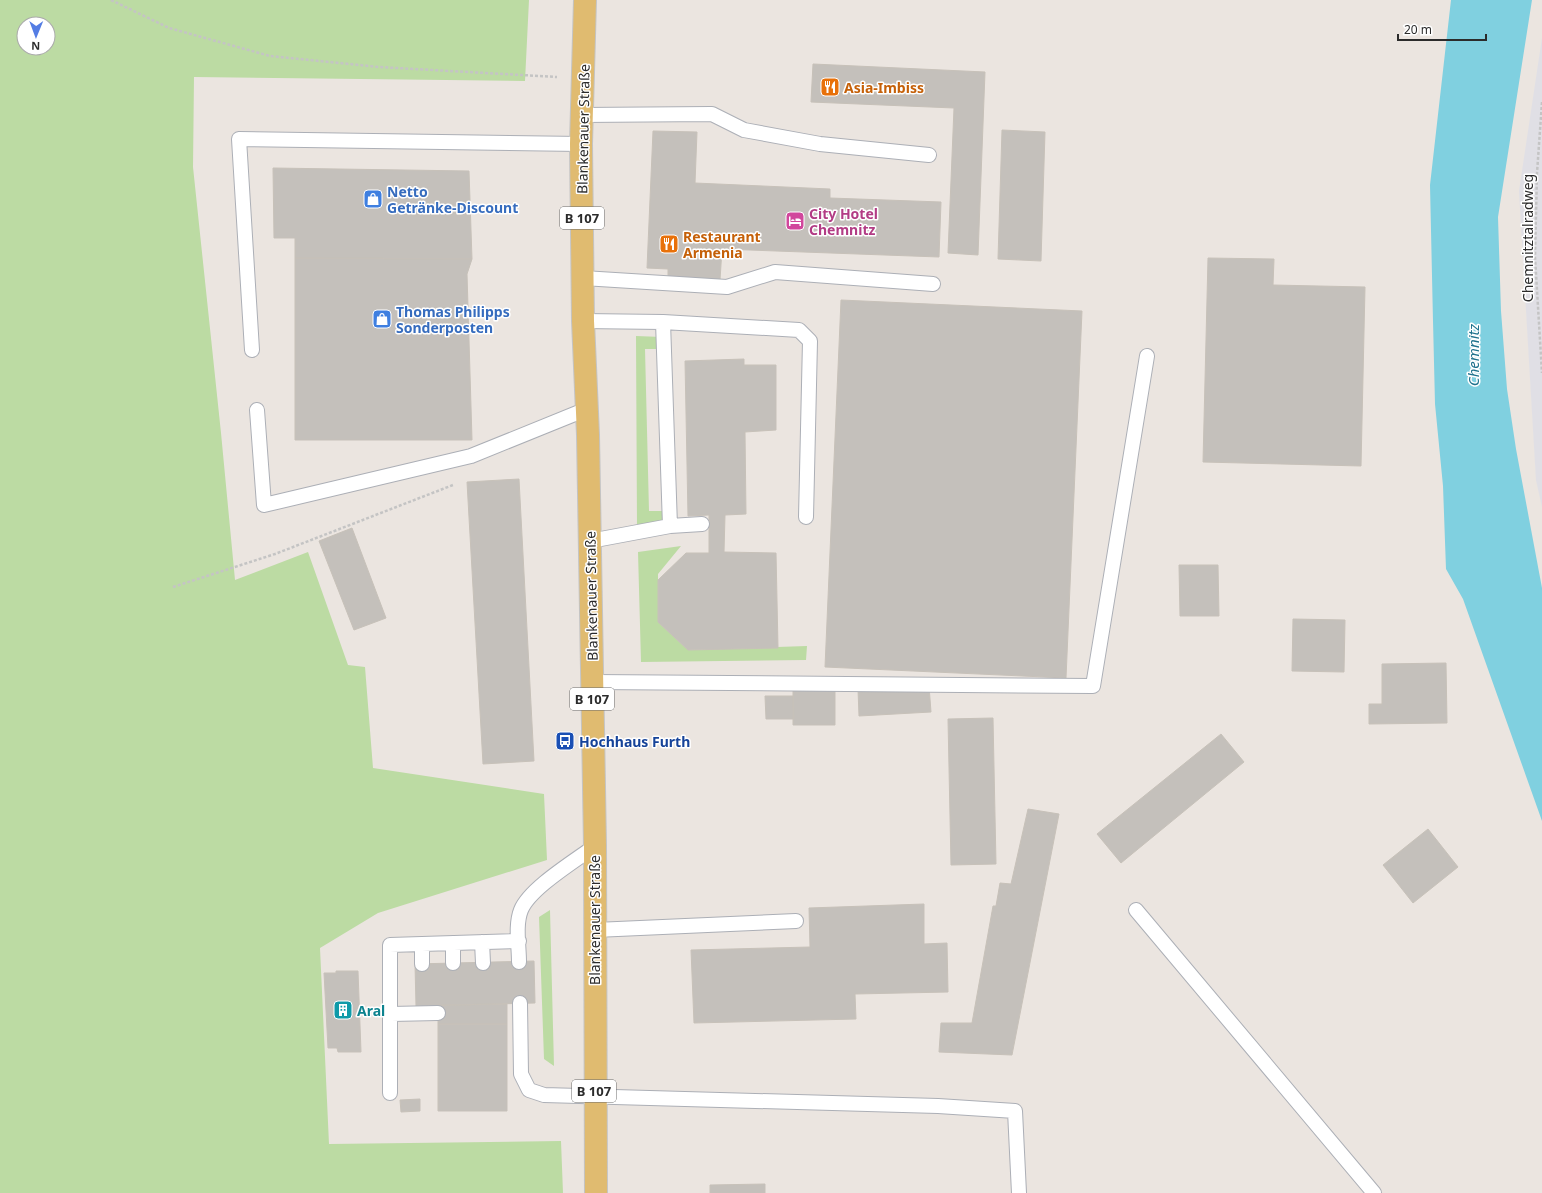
<svg xmlns="http://www.w3.org/2000/svg" width="1542" height="1193" viewBox="0 0 1542 1193" font-family="'Noto Sans',sans-serif">
<rect width="100%" height="100%" fill="#ebe5e0"/>
<path fill="#e0dfe5" d="M1542,38V507L1536,480L1519,191Z"/>
<path fill="#bcdba3" fill-rule="evenodd" d="M0,0H529L525,81L194,77L193,167L221,433L235,580L308,552L348,665L365,667L373,768L544,794L547,860L378,913L320,948L329,1144L561,1141L563,1193H0ZM24,24H48V48H24Z
M636,336L662,337V349H645L649,511H666V524L637,527Z
M681,546L658,574V622L688,650L807,646L806,660L641,662L638,552Z
M550,910L554,1066L544,1059L539,917Z"/>
<path fill="#80d0e0" d="M1451,0H1532L1498,217L1501,311L1507,389L1516,449L1542,588V821L1463,599L1446,569L1443,486L1435,404L1433,321L1430,185Z"/>
<path fill="#c4c0bb" stroke="#c7c1b9" d="M813,64L985,72L978,255L948,253L954,108L811,102Z
M1002,130L1045,132L1041,261L998,259Z
M653,131L697,132L695,183L830,189V198L941,202L939,257L722,249L720,280L668,278V269L647,268Z
M273,168L469,171L472,259L295,258V238H274Z
M295,258L472,259L467,274L472,440H295Z
M1208,258L1274,259L1273,285L1365,287L1361,466L1203,462Z
M841,300L1082,311L1066,678L825,667Z
M744,359V365H776V430L745,432L746,514L725,515L724,552L776,553L778,648L688,650L658,622V580L686,553H709V515L688,516L685,361Z
M519,479L534,761L483,764L467,482Z
M352,528L386,618L354,630L319,541Z
M1179,565H1218L1219,616H1180Z
M1293,619L1345,620L1344,672L1292,671Z
M1446,663L1447,723L1369,724V704H1382V664Z
M929,686L931,712L859,716L858,689Z
M793,690H835V725H793Z
M765,696H793L794,719H766Z
M993,718L996,864L951,865L948,719Z
M1221,734L1244,762L1121,863L1097,834Z
M1028,809L1059,814L1012,1055L939,1052L941,1023H972L993,906H996L1000,883L1011,884Z
M1428,829L1458,867L1413,903L1383,865Z
M924,904V944L947,943L948,992L855,994L856,1019L694,1023L691,950L810,947L809,908Z
M534,961L535,1003L416,1006L415,964Z
M336,971H358L361,1052H338L337,1048H328L324,973H336Z
M507,1004V1024H438V1005Z
M438,1024H507V1111H438Z
M420,1099V1111L401,1112L400,1100Z
M765,1184V1193H710V1185Z"/>
<g fill="none" stroke-linecap="round" stroke-linejoin="round">
<g stroke="#acafb6" stroke-width="16">
<path id="lane" d="M582,115L712,114L744,130L820,144L929,155
M583,278L727,287L775,272L933,284
M583,321L663,322L670,526L590,541
M663,322L799,330L810,341L806,517
M252,350L239,139L581,144
M257,410L264,505L471,456L587,409
M670,526L702,524
M592,682L1093,686L1147,356
M1136,910L1374,1193
M595,930L796,921
M482,942L483,963
M453,943V963
M519,962C519,946 515,925 521,910C530,888 575,861 595,846
M422,964V944
M520,1003L521,1074L529,1090L544,1095L938,1106L1015,1111L1019,1193
M391,1014L438,1013
M390,1093V945L519,941"/>
</g>
<g stroke="#c4c4c4" stroke-width="24">
<path id="primary" d="M585,0L581,144L583,321L588,435L595,846L596,1193"/>
</g>
<path stroke="#c4c4c4" stroke-width="2.5" stroke-dasharray="3 2" stroke-linecap="butt" d="M111,0L169,28L270,56L379,67L557,77
M1542,102L1537,173L1535,257L1542,373
M173,587L275,554L453,485"/>
<use href="#lane" stroke="#fff" stroke-width="14"/>
<use href="#primary" stroke="#e0bb70" stroke-width="22"/>
</g>
<defs>
<g id="restaurant-square" transform="scale(1)"><rect x="-9" y="-9" width="18" height="18" rx="4" fill="#e8710a" stroke="#fff"/><path d="M-5-6h1v4h1v-4h1v4h1v-4h1v5L-1.5 .5V6h-2V.5L-5-1ZM5-6V6H3V1.5H1.5Q1.5-4 5-6Z" fill="#fff"/></g>
<g id="shop-square" transform="scale(1)"><rect x="-9" y="-9" width="18" height="18" rx="4" fill="#3f7fe0" stroke="#fff"/><path d="M-5-2.5h2.3a2.7 3.5 0 0 1 5.4 0H5L5.5 6h-11ZM-1.5-2.5h3a1.5 2.3 0 0 0-3 0Z" fill="#fff"/></g>
<g id="hotel-square" transform="scale(1)"><rect x="-9" y="-9" width="18" height="18" rx="4" fill="#d1479c" stroke="#fff"/><path d="M-6-4.5h1.5V1H6V5H4.5V3h-9V5H-6ZM-4 0a1.8 1.8 0 1 1 3.6 0ZM.5 0V-2.5h3Q6-2.5 6 0Z" fill="#fff"/></g>
<g id="bus-square" transform="scale(1)"><rect x="-9" y="-9" width="18" height="18" rx="4" fill="#1a4fb4" stroke="#fff"/><path d="M-5-6H5V4H4V6H2V4H-2V6H-4V4H-5ZM-3.5-4V0h7V-4ZM-3.5 1.2v1.5H-2V1.2ZM2 1.2v1.5H3.5V1.2Z" fill="#fff"/></g>
<g id="building-square" transform="scale(1)"><rect x="-9" y="-9" width="18" height="18" rx="4" fill="#0f9aa8" stroke="#fff"/><path d="M-4-6H4V6H1V3H-1V6H-4ZM-2.5-4.3h1.7v1.8h-1.7ZM.8-4.3h1.7v1.8H.8ZM-2.5-1h1.7V.8h-1.7ZM.8-1h1.7V.8H.8Z" fill="#fff"/></g>
</defs>
<g fill-rule="evenodd">
<use href="#restaurant-square" x="830" y="87"/>
<use href="#shop-square" x="373" y="199"/>
<use href="#hotel-square" x="795" y="221"/>
<use href="#restaurant-square" x="669" y="244"/>
<use href="#shop-square" x="382" y="319"/>
<use href="#bus-square" x="565" y="741"/>
<use href="#building-square" x="343" y="1010"/>
</g>
<g text-anchor="middle" dominant-baseline="central" stroke-width="3" stroke-linejoin="round" paint-order="stroke">
<g fill="#fff" stroke="#6b6b6b" stroke-width="1">
<rect x="560" y="207" width="44" height="22" rx="3"/>
<rect x="570" y="688" width="44" height="22" rx="3"/>
<rect x="572" y="1080" width="44" height="22" rx="3"/>
</g>
<g font-size="13" font-weight="bold" fill="#2b2b2b">
<text x="582" y="218">B 107</text>
<text x="592" y="699">B 107</text>
<text x="594" y="1091">B 107</text>
</g>
<g font-size="14" font-weight="bold" fill="#c56008" stroke="#fff" text-anchor="start">
<text x="844" y="87">Asia-Imbiss</text>
<text x="683" y="236">Restaurant<tspan x="683" dy="16">Armenia</tspan></text>
</g>
<g font-size="14" fill="#2b2b2b" stroke="#fff">
<text transform="translate(583 129) rotate(-89)">Blankenauer Straße</text>
<text transform="translate(1527 238) rotate(-90)">Chemnitztalradweg</text>
<text transform="translate(591 596) rotate(-91)">Blankenauer Straße</text>
<text transform="translate(594 920) rotate(-90)">Blankenauer Straße</text>
</g>
<g font-size="14" font-weight="bold" fill="#366cbe" stroke="#fff" text-anchor="start">
<text x="387" y="191">Netto<tspan x="387" dy="16">Getränke-Discount</tspan></text>
<text x="396" y="311">Thomas Philipps<tspan x="396" dy="16">Sonderposten</tspan></text>
</g>
<g font-size="14" font-weight="bold" fill="#b23c85" stroke="#fff" text-anchor="start">
<text x="809" y="213">City Hotel<tspan x="809" dy="16">Chemnitz</tspan></text>
</g>
<g font-size="14" font-weight="bold" fill="#164399" stroke="#fff" text-anchor="start">
<text x="579" y="741">Hochhaus Furth</text>
</g>
<g font-size="14" font-weight="bold" fill="#0d838f" stroke="#fff" text-anchor="start">
<text x="357" y="1010">Aral</text>
</g>
<g font-size="15" font-style="italic" fill="#1e728d" stroke="#fff">
<text transform="translate(1473 355) rotate(-90)">Chemnitz</text>
</g>
</g>
<g transform="translate(36 36) rotate(181)"><circle r="19" fill="#ffffff" stroke="#aaaaaa"/>
<path d="M0-3L7 15L0 10L-7 15Z" fill="#547de4"/>
<text y="-6" font-size="11" font-weight="bold" text-anchor="middle" fill="#2b2b2b">N</text>
</g>
<path d="M1398 34v6h88v-6" fill="none" stroke="#2b2b2b" stroke-width="2"/>
<text x="1404" y="34" font-size="12" fill="#2b2b2b" stroke="#ffffff" stroke-width="3" paint-order="stroke">20 m</text>
</svg>
